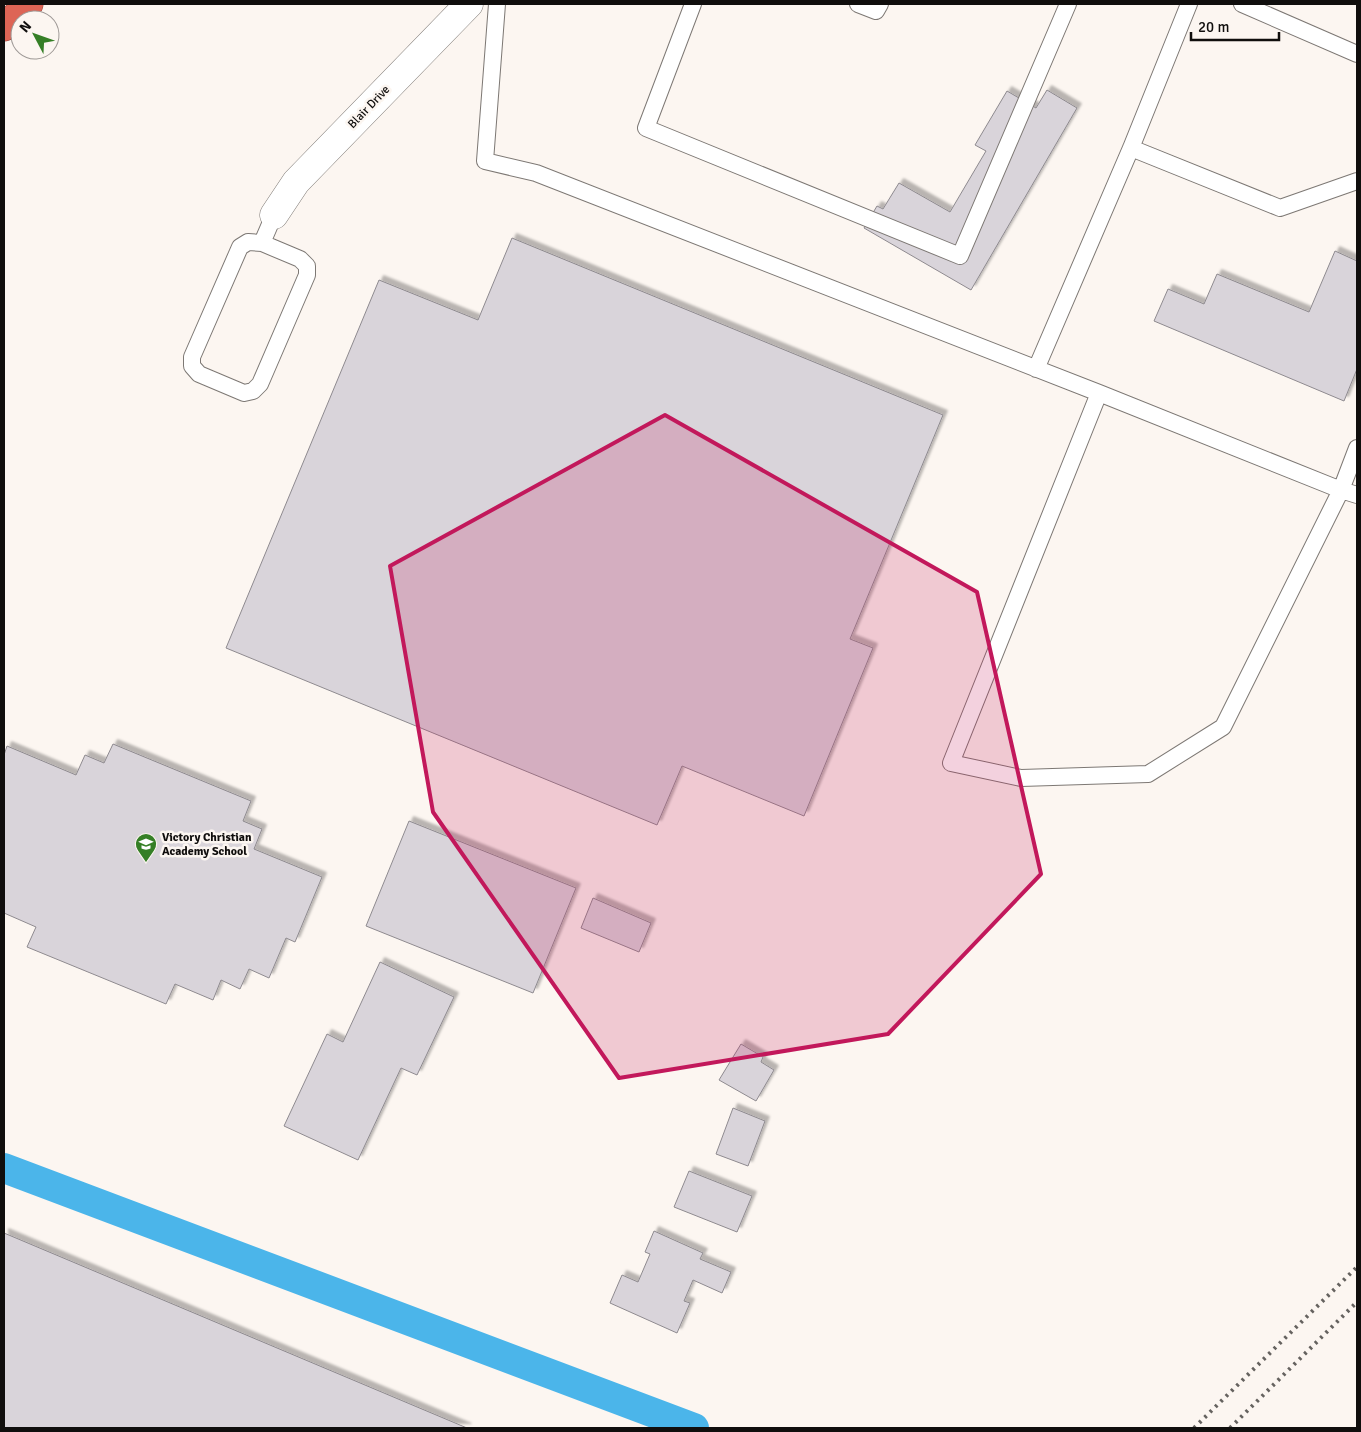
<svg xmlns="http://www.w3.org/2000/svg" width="1361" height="1432" viewBox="0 0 1361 1432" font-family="Signika,sans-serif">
<defs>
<filter id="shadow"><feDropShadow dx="4.5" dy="-4.5" stdDeviation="1" flood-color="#0004"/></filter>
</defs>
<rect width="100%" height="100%" fill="#fcf6f1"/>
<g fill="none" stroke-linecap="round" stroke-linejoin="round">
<path stroke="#4bb5ea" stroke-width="30" d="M4,1168L694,1428"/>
</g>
<path fill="#d9d4da" stroke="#8e8a8f" filter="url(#shadow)" d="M1047,90L1077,108L971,290L864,228L877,206L883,209L899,183L950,212L986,151L975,145L1007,91L1036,108Z
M512,238L943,415L850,639L873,648L804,816L682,766L657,825L226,648L379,280L478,320Z
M1335,251L1357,261V369L1344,401L1154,321L1168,289L1204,304L1217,274L1309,312Z
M113,744L251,801L243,821L262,829L254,849L322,877L295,942L286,938L269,978L249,969L240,989L221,980L213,1000L175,984L166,1004L27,947L36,927L4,913V755L7,746L76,775L85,755L104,763Z
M409,821L576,888L533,993L366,926Z
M593,898L651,923L639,952L581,928Z
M380,962L454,997L417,1075L401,1068L358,1160L284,1126L327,1034L343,1042Z
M741,1044L763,1057L761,1062L774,1070L756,1101L719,1080Z
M733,1108L765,1121L748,1166L716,1154Z
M689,1171L752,1196L737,1232L674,1207Z
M654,1231L703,1253L700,1259L731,1272L722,1293L693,1280L684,1301L690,1303L677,1333L610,1303L622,1275L638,1282L650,1254L645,1252Z
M4,1233L467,1428H4Z"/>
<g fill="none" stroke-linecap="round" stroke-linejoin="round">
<g stroke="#7d7874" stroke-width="18">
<path id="lane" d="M497,4L485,161L536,173L1099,393L1341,490L1357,495
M693,4L646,128L960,256L1068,4
M858,4L876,11L880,4
M1242,4L1357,54
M1131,148L1280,208L1357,181
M262,243L300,259L307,266V275L260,384L253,391L244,393L199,374L192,366V357L240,247L248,242L262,243L274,215
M1036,369L1131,148L1189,4
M1099,393L951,763L1021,778L1148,774L1223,727L1341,490L1357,448"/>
</g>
<g stroke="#7d7874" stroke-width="29">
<path id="street" d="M274,215L296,182L469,4"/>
</g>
<g stroke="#95473c" stroke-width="29">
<path id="highway" d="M4,27L29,4"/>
</g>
<use href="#lane" stroke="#fff" stroke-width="16"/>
<use href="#street" stroke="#fff" stroke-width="28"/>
<use href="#highway" stroke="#dd6556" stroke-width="28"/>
<path stroke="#65625f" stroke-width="4" stroke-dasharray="2.5 5" stroke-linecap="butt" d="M1194,1428L1357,1267
M1230,1428L1357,1302"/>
</g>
<path fill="#c2185b" fill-opacity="0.2" stroke="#c2185b" stroke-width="4" stroke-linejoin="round" d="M665,415L977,592L1041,874L888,1034L619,1078L433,812L390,566Z"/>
<defs>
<g id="school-pin" transform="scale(1.125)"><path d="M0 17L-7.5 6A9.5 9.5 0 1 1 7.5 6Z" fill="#357f26" stroke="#fcf6f1"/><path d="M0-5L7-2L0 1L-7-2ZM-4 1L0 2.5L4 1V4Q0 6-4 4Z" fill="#fff"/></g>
</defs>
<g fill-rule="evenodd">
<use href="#school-pin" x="146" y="844"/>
</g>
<g text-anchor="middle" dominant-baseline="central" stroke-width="5" stroke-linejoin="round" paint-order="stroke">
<g font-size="12" fill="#100e0d" stroke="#fcf6f1">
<text transform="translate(369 107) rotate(-46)">Blair Drive</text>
</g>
<g font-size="12" font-weight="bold" fill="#100e0d" stroke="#fcf6f1" text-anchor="start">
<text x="162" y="837">Victory Christian<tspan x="162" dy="14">Academy School</tspan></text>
</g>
</g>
<rect width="1361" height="1432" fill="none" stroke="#100e0d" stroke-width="10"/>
<g transform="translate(35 35) rotate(311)"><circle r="24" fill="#fcf6f1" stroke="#9e9996"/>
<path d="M0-4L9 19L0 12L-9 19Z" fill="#357f26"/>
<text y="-8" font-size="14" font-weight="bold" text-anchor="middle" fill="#100e0d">N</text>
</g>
<path d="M1191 32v8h88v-8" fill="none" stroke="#100e0d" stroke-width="2.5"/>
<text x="1198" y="32" font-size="15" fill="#100e0d" stroke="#fcf6f1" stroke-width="4" paint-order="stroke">20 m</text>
</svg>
